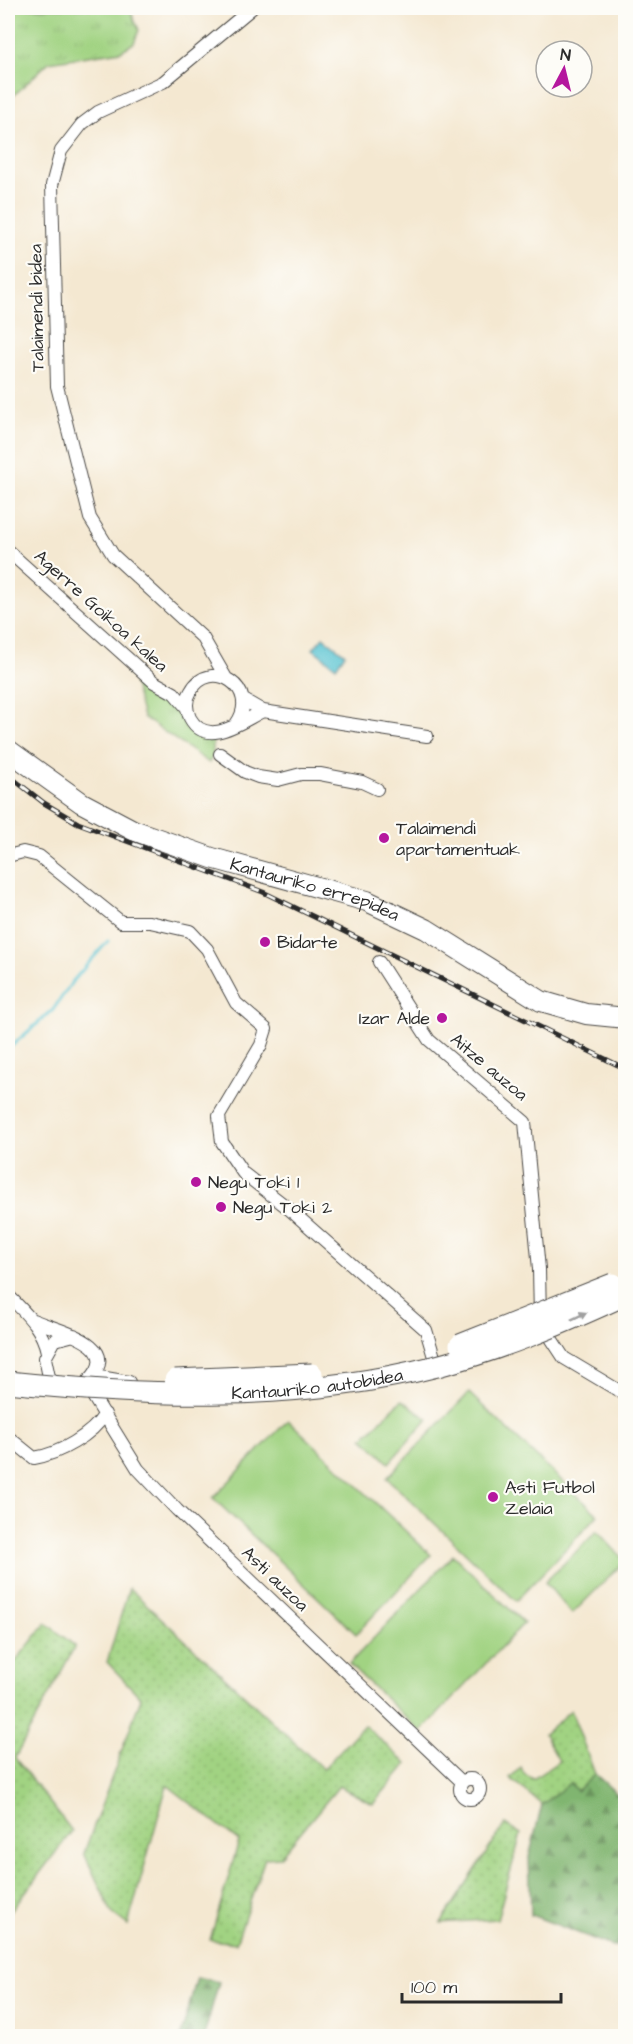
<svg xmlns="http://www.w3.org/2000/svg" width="633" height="2044" viewBox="0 0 633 2044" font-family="'Architects Daughter',sans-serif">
<defs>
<pattern id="grass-dots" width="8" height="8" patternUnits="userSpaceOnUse" patternTransform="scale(1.5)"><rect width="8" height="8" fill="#a1d382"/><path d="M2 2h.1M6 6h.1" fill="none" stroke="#8bb570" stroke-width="1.8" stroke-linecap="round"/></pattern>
<pattern id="forest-firs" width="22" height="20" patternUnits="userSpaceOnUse" patternTransform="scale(1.5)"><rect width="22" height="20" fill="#80b570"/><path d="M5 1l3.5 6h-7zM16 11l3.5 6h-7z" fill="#69935c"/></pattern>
<pattern id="park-tufts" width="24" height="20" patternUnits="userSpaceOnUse" patternTransform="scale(1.5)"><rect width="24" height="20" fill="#a1d382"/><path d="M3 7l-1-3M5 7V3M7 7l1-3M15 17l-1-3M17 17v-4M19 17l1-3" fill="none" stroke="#8bb570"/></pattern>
<pattern id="water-ripples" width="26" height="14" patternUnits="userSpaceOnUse" patternTransform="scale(1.5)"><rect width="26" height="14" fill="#57c3d2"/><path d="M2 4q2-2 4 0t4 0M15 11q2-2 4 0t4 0" fill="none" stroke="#489fab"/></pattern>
</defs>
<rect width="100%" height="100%" fill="#fdfcf7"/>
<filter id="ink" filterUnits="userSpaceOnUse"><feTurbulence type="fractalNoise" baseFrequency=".0167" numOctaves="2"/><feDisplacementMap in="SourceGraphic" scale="12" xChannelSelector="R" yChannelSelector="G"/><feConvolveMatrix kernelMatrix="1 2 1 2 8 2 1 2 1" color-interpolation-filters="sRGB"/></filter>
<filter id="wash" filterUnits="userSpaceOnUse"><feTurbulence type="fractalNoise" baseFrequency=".008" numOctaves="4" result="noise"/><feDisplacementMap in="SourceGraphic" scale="24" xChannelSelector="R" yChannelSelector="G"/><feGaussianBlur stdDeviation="1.35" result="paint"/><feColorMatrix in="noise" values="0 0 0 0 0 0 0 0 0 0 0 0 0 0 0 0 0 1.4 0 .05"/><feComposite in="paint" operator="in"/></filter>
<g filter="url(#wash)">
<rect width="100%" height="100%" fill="#f4e8d1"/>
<path fill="url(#grass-dots)" stroke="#667f56" stroke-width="1.5" d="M129,1588L323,1769L364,1725L407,1764L373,1804L339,1786L280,1857L265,1858L236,1943L210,1940L239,1841L167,1785L128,1925L112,1913L84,1853L141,1698L107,1662Z
M46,1623L75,1646L15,1758L72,1831L8,1915V1798L11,1796L8,1794V1671Z
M571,1710L595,1774L577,1791L570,1783L542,1805L510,1778L521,1767L524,1774L533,1779L559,1761L544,1734Z
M505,1824L521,1834L497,1919L441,1923Z"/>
<path fill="url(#forest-firs)" stroke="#56704e" stroke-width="1.5" d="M595,1774L625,1801V1947L612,1946L531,1915L529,1857L542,1805L570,1783L577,1791Z
M197,1977L219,1982L204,2036H181Z"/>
<path fill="url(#park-tufts)" stroke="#667f56" stroke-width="1.5" d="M8,8H129L139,30L134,43L121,51L49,62L8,101Z
M133,681L183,712L203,736L213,740V755L209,763L143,717Z"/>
<path fill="#a1d382" stroke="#667f56" stroke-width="1.5" d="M469,1393L598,1515L516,1601L387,1478Z
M402,1400L428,1419L389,1463L363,1438Z
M288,1420L431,1555L356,1634L213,1498Z
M597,1531L625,1561L572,1614L545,1582Z
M453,1555L524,1623L421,1732L349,1664Z"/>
<path fill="url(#water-ripples)" stroke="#41777e" stroke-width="1.5" d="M323,637L345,654L336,667L313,649Z"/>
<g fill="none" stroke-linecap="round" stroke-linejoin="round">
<path stroke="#57c3d2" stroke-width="3" d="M8,1049L53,1010L72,982L108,941"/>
</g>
</g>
<g filter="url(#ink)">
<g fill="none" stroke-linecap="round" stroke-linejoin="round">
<g stroke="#494744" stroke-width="14">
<path id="minor" d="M8,551L154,682L174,693L187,708
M226,678L203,638L113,555L90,518L57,386L52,185L61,151L82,124L98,112L163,82L252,8
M244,700L263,711L427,736
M236,724C262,688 210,656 191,691C186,699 186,709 190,718C207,749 242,721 263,711
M220,754L245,772L258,777L278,780L301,774H320L362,782L377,789
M8,856L23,852L39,856L121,922H150L190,931L207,949L236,1003L266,1029L261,1045L219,1116L222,1142L243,1173L288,1208L426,1330L434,1357
M379,962L429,1040L525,1122L539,1269L540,1318
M8,1295C25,1313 42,1327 47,1352
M33,1320C54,1330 126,1343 89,1380
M543,1326L564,1358L626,1395
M94,1376L129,1382
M59,1385L49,1377L45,1358L55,1340L74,1335
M88,1388L138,1469L177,1510L462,1782
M8,1437L34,1458C59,1454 92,1435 105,1414
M460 1789a10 10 0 1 1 20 0a10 10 0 1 1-20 0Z
M8,2034L11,2036"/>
</g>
<g stroke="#494744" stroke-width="22">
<g id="trunk">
<path id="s1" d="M8,750L82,803L133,830L212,858L367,901L426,929L541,1001L586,1014L626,1018"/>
</g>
</g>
<use href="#minor" stroke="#fff" stroke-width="12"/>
<use href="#trunk" stroke="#fff" stroke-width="20"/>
<g stroke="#2b2b2b" stroke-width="5">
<path id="rail" d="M8,775L44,803L78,823L263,892L626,1069"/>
</g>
<use href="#rail" stroke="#fdfcf7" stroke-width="3" stroke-dasharray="9" stroke-linecap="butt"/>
<g stroke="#494744" stroke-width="23" stroke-linecap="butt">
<g id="motorway-bridge">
<path d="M460,1345L613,1284"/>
<path d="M175,1380L312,1374"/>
<path id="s2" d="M8,1382C151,1397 296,1402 437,1366C499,1350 557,1326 616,1299"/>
</g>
</g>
<use href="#motorway-bridge" stroke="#fff" stroke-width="21"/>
</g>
<defs><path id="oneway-solid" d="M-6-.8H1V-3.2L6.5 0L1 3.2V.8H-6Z" transform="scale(1.5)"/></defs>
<use fill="#a0a0a0" href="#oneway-solid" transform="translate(579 1316) rotate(-25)"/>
</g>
<g fill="#b5179e" stroke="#fdfcf7" stroke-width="2">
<circle cx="384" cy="838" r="6"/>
<circle cx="265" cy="942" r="6"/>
<circle cx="442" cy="1018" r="6"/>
<circle cx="196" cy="1182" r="6"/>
<circle cx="221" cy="1207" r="6"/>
<circle cx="493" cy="1497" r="6"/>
</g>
<g text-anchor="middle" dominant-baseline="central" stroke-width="4.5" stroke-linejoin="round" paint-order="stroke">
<g font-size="18" fill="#2b2b2b" stroke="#fdfcf7">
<text transform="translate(37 308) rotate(-91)">Talaimendi bidea</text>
<text transform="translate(101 611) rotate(42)">Agerre Goikoa kalea</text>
<text stroke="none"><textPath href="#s1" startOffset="340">Kantauriko errepidea</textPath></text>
<text transform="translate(489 1067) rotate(40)">Aitze auzoa</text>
<text stroke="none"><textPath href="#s2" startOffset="310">Kantauriko autobidea</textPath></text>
<text transform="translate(275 1579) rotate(44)">Asti auzoa</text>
</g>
<g font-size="18" fill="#2b2b2b" stroke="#fdfcf7" text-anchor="start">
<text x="396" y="828">Talaimendi<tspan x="396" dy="21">apartamentuak</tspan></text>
<text x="277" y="942">Bidarte</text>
<text x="430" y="1018" text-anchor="end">Izar Alde</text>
<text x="208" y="1182">Negu Toki 1</text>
<text x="233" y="1207">Negu Toki 2</text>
<text x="505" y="1487">Asti Futbol<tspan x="505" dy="21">Zelaia</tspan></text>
</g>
</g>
<rect width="633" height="2044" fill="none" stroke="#fdfcf7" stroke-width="30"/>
<g transform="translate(564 69) rotate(7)"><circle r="28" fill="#fdfcf7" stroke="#a9a8a5" stroke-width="1.5"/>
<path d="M0-4.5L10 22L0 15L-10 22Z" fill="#b5179e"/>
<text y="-9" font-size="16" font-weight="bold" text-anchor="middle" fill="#2b2b2b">N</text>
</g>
<path d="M402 1993v9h159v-9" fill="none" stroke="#2b2b2b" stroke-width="3"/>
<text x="411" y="1993" font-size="18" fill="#2b2b2b" stroke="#fdfcf7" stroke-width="4.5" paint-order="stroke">100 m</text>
</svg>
